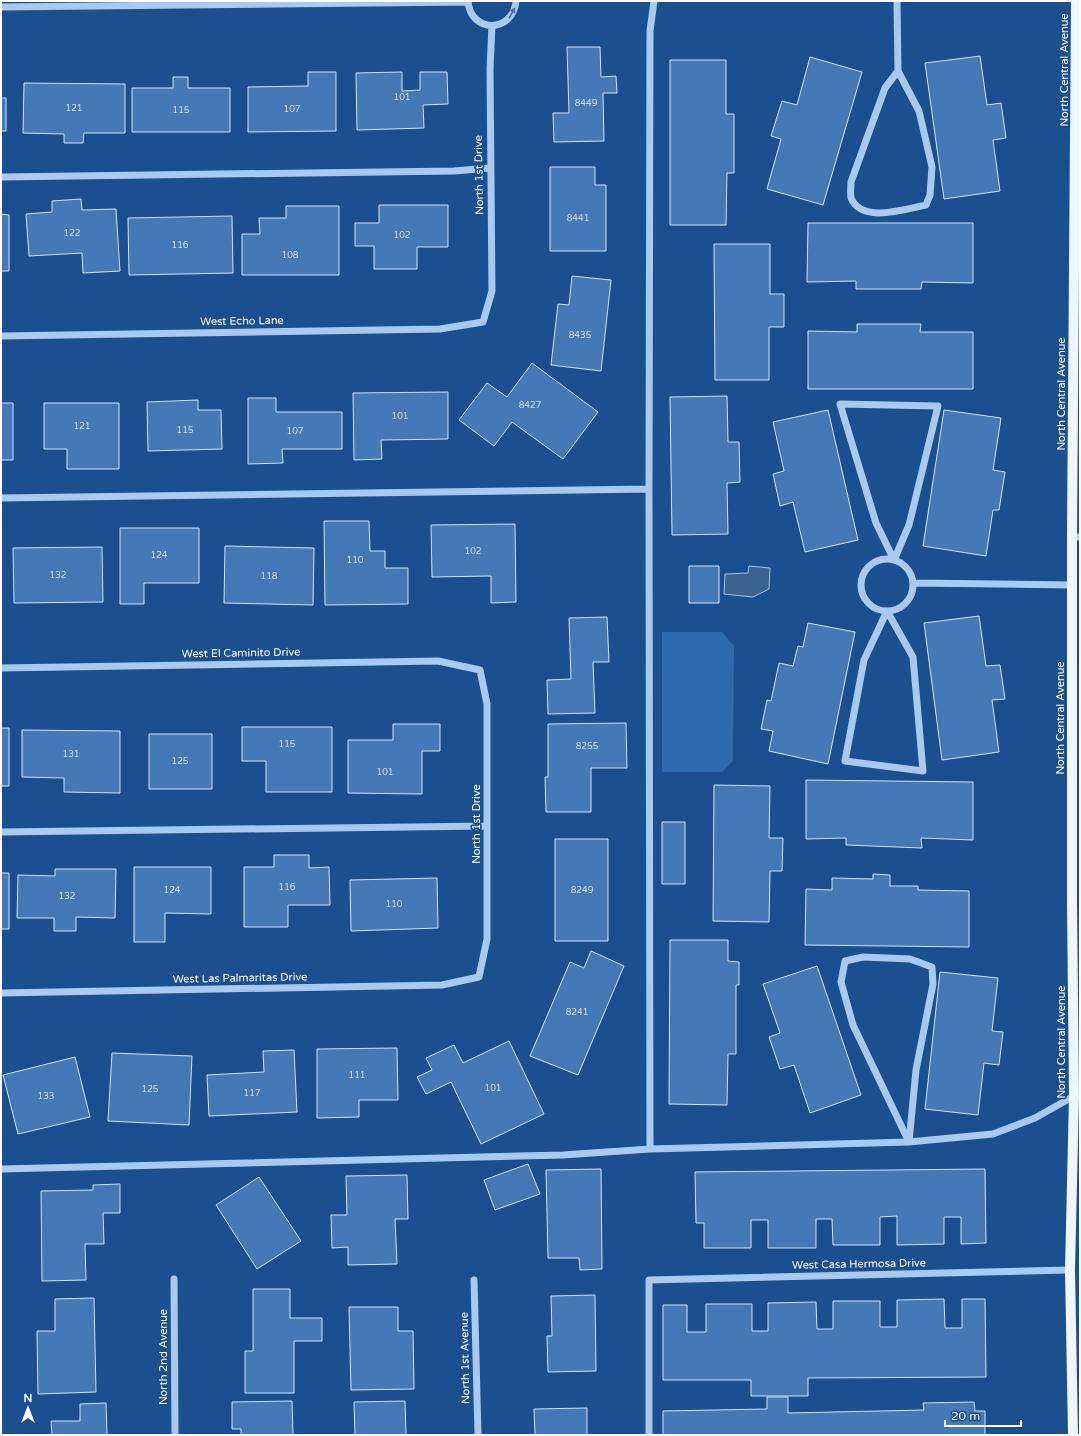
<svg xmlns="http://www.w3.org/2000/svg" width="1081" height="1436" viewBox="0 0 1081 1436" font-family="'Varela Round',sans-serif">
<rect width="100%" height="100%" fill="#1b4f8f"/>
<path fill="#2e69ad" d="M662,632H722L734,646L733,761L722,772H662Z"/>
<path fill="#3c6290" stroke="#9cc4f0" d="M749,566L770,568L769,589L753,597L724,594L725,574L748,573Z"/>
<path fill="#4478b7" stroke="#cfe3fa" d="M567,47H600L601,77L616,76L617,93H603L604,141L554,142L553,113H569Z
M980,56L987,105L1001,103L1006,138L993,140L1000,191L944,199L925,63Z
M810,57L862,72L823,205L767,189L781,139L771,136L782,101L797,105Z
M670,60H726V114H734V173H727L726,225H670Z
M308,72H336V131L248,132V87L308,86Z
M402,72V91L420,90V72H447L448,104L423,105L424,128L357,130L356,73Z
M173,77H188V88H230V132H132V88H173Z
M24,83L125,84V133H84L83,143H64V134L23,133Z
M1,98H6V131H1Z
M550,167H595V185H606V251H550Z
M81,199L82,210L116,209L120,271L83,273L82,253L29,256L26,214L52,212V201Z
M379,205H448V247H417V269H374V246H355V223H379Z
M286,206H339V275H242V234H260L259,218H286Z
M1,214L9,215V271H1Z
M232,216L233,273L129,275L128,218Z
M808,223H973V283L922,282L921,289H856V281L807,282Z
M714,244H770V294H784V327H769V380H715Z
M572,276L611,280L601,371L551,365L558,304L569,305Z
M857,324H921L920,332H973V389H808V331L857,332Z
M532,363L598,412L563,459L512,422L494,446L459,420L487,383L507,397Z
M448,392V439L381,440L382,459L354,460L353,393Z
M727,396L728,442H739L740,482L727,483L728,534L672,535L670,397Z
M248,398H276V412H342V449H282L283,463L248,464Z
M198,400V410H221L222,449L148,451L147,402Z
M1,403H13V460H1Z
M44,403H119V469H67V449H44Z
M828,410L858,540L805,552L793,502L780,506L773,474L784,471L773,422Z
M944,410L1001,418L993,470L1005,472L999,510H993L986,556L923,546Z
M324,521H369L370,551H385V568H408V604L325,605Z
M515,524L516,602L491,603V576L432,577L431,525Z
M120,528H199V583H144V604H120Z
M225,546L314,548L313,605L224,603Z
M102,547L103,602L14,603L13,548Z
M689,566H719V603H689Z
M979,616L986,666L1000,665L1005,699L992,700L999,752L942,760L924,623Z
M607,617L609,662H593L595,713L548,714L547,680L571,679L569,618Z
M808,623L855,632L828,764L769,751L773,731L761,729L767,700L771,701L779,663L793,666L798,646L803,647Z
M626,723L627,768H591V812H546L545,777H548V724Z
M393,724H440V751H422V794L348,793V740H393Z
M242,727H332V792H266V761H242Z
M1,728H9V786H1Z
M22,730L120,731V793L64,792V778L22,777Z
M149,734H212V789H149Z
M806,780L973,782V840L921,838L922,848L846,845V838L806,839Z
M714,785L770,786L769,838H783L782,871H770L769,922L713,921Z
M662,822H685V884H662Z
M555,839H608V941H555Z
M274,855H309V868L329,867L330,905H288V927H244V867H274Z
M134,867H211V914L165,913V942H134Z
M55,869H116L115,918L76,917V931H54V918H17L18,875L55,876Z
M1,873H9V929H1Z
M873,874L890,875V886H918V890L969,891V947L805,945L806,889L832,890V878L873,879Z
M437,878L438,928L351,931L350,880Z
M670,940H728V961L739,962V985H736V1054H728L727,1105L669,1104Z
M591,951L624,966L578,1075L530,1056L570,962L584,968Z
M817,966L861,1095L810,1113L794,1065L780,1069L769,1037L780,1033L763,984Z
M940,972L998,978L992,1031L1003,1032L999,1065L984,1063L978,1115L925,1109Z
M509,1041L544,1114L481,1144L451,1082L426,1094L417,1077L432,1070L426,1058L454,1045L463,1063Z
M397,1048L398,1100H359V1117L317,1118V1049Z
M294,1050L297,1112L209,1116L207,1075L264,1072L263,1051Z
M112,1053L192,1056L189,1125L108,1121Z
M75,1057L90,1117L18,1134L3,1075Z
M528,1164L540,1194L495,1210L484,1180Z
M601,1169L602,1269L580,1270L579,1258H548L546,1170Z
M985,1169L986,1243L961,1244V1217H944V1244L897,1245V1216L880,1217V1245H833L832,1219H816V1248H768V1220H751V1248H704V1223H696L695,1172Z
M407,1175L408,1219H395L397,1264L348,1265V1247L332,1248L331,1215H347L346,1176Z
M259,1177L301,1241L257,1269L216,1205Z
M120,1184V1213H103L104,1244H85L86,1280L42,1281L41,1191L93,1190V1185Z
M253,1289H290V1318H322V1341H294V1393H245V1351H253Z
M595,1295L596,1371L548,1372L547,1336H552L551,1296Z
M94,1298L96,1392L38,1394L37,1331H55V1299Z
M944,1299L945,1328H962V1299H985L986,1377L808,1378V1396H751V1380H663V1305H687V1332H706V1304H752V1331H768V1303L816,1302L817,1329H833V1301H880V1327H897V1300Z
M349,1307H398V1331H413L414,1389L351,1390Z
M767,1397H788V1413L924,1410L923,1403L974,1402L975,1411H985V1435H663V1411L767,1409Z
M292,1401L293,1435H241V1429H232V1402Z
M405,1401L406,1435H355L354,1402Z
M106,1403L107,1435H52L51,1421H80V1404Z
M587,1408V1435H535L534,1409Z"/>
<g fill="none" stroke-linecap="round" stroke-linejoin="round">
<path stroke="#a9c9ee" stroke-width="7" d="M468,1C470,33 513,34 516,1
M897,1L898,71L919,111L932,167L930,195L926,205C905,209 862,224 851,198C850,193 851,187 851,182L885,88L898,71
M1,7L468,2
M1,177L454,171L490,168
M1,336L440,329L483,322L492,291L490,69L492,26
M840,404L938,406L909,525L894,560L876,523Z
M1,498L649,489
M1072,537H1080
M861 585a26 26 0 1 1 52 0a26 26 0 1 1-52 0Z
M914,583L1072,585
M887,611L913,657L923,771L845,761L864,660Z
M1,668L438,661L480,670L487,704V939L479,977L442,985L1,993
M1,832L487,826
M863,957L910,959L932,967L933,984L916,1070L909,1142L853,1025L841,982L845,961Z
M650,1149L649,489L650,31L654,1
M1,1169L563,1155L650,1149L909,1142L993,1134L1035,1118L1074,1096
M174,1279L175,1435
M474,1280L478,1435
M649,1435V1280L1070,1270"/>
<path stroke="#f0f6ff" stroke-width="10" d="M1073,1435L1070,1270L1074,1096L1072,901V537L1076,1"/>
</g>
<defs><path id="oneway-solid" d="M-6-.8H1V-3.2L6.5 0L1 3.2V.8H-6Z"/></defs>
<use fill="#4674ac" href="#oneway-solid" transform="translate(512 13) rotate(-61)"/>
<g text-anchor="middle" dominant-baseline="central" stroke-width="3.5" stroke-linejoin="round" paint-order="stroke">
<g font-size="9" fill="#d0dded">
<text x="402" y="97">101</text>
<text x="586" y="103">8449</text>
<text x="74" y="108">121</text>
<text x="292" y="109">107</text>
<text x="181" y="110">115</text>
<text x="578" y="218">8441</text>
<text x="72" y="233">122</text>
<text x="402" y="235">102</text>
<text x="180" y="245">116</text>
<text x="290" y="255">108</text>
<text x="580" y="335">8435</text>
<text x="530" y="405">8427</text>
<text x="400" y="416">101</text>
<text x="82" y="426">121</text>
<text x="185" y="430">115</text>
<text x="295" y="431">107</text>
<text x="473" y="551">102</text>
<text x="159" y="555">124</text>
<text x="355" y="560">110</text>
<text x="58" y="575">132</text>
<text x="269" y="576">118</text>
<text x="287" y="744">115</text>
<text x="587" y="746">8255</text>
<text x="71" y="754">131</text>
<text x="180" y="761">125</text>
<text x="385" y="772">101</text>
<text x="287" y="887">116</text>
<text x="172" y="890">124</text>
<text x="582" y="890">8249</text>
<text x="67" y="896">132</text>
<text x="394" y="904">110</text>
<text x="577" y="1012">8241</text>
<text x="357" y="1075">111</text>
<text x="493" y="1088">101</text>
<text x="150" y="1089">125</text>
<text x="252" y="1093">117</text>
<text x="46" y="1096">133</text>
</g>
<g font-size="11" fill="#fff" stroke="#1b4f8f">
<text transform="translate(1064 70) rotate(-90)">North Central Avenue</text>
<text transform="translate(479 175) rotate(-91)">North 1st Drive</text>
<text transform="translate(242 321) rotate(-1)">West Echo Lane</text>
<text transform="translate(1061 394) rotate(-90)">North Central Avenue</text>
<text transform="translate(241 653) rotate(-1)">West El Caminito Drive</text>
<text transform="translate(1060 718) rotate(-90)">North Central Avenue</text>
<text transform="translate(476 824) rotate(-90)">North 1st Drive</text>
<text transform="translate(240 978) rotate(-1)">West Las Palmaritas Drive</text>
<text transform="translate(1061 1042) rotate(-90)">North Central Avenue</text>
<text transform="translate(859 1264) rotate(-1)">West Casa Hermosa Drive</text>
<text transform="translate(163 1357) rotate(-90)">North 2nd Avenue</text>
<text transform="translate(465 1358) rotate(-91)">North 1st Avenue</text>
</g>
</g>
<rect width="1081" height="1436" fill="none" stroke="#ffffff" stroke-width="4"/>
<g transform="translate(28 1408)" stroke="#1b4f8f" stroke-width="3" paint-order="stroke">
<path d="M0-3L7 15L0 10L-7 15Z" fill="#ffffff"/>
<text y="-6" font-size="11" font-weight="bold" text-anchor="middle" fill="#ffffff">N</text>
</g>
<path d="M945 1420v6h76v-6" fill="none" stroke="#ffffff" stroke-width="2"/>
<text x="951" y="1420" font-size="12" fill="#ffffff" stroke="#1b4f8f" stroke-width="3" paint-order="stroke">20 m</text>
</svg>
